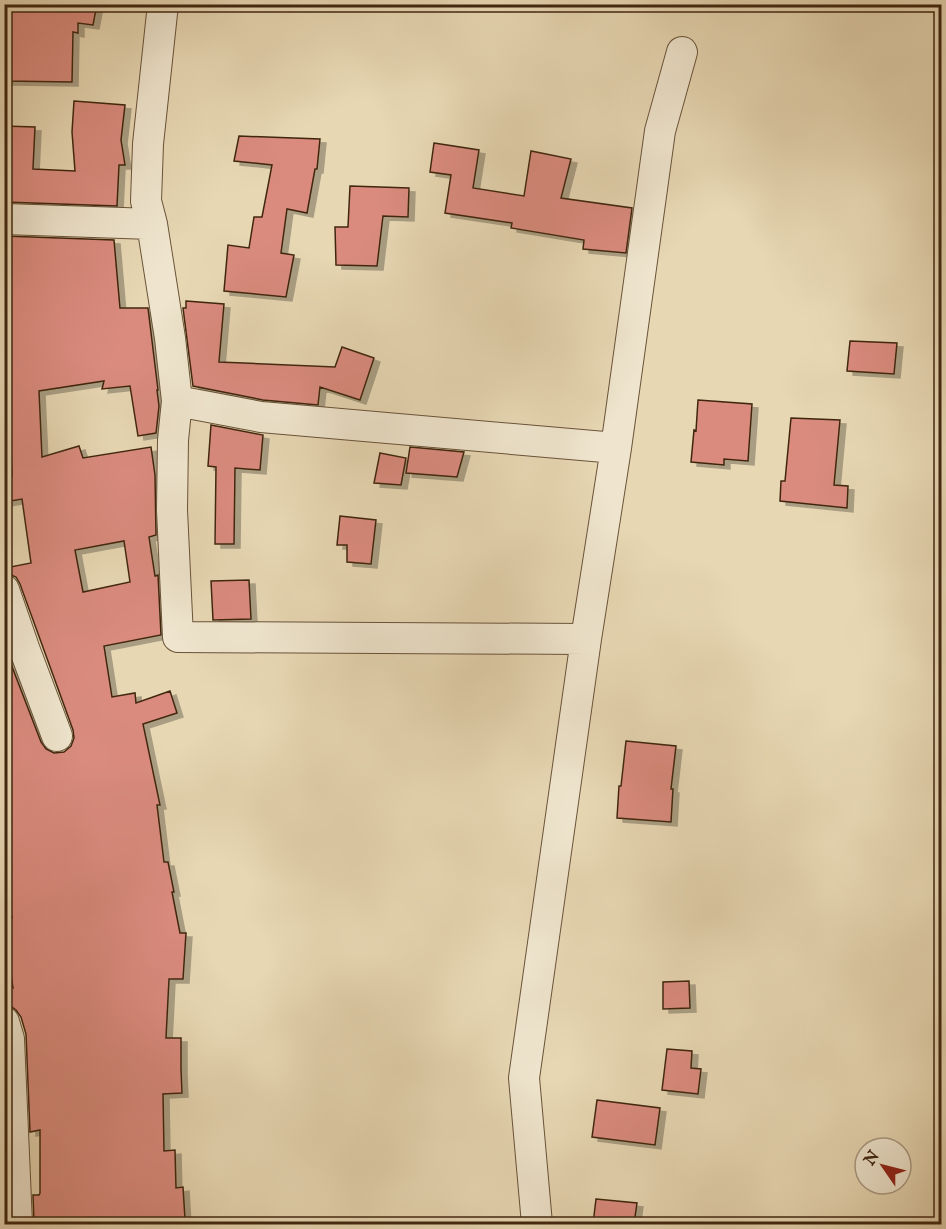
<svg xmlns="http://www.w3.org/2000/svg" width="946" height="1229" viewBox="0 0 946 1229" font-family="'IM FELL English',serif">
<defs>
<filter id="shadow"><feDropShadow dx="6" dy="4" stdDeviation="0" flood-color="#0004"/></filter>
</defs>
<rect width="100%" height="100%" fill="#e7d7b3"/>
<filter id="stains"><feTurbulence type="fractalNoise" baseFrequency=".00333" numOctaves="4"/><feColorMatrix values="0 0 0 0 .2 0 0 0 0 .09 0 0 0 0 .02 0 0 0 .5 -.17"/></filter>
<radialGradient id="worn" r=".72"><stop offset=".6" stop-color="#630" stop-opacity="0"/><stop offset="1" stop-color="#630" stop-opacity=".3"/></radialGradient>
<path fill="#da8b7e" stroke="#402710" stroke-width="1.5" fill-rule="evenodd" filter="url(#shadow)" d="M4,4H97L93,25L78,23V33L73,32L72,82L4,81Z
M74,101L125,105L121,140L125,165H119L117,206L4,202V126L35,127L33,169L75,171L72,132Z
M239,136L320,139L317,169H315L307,213L287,209L281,253L294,255L286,297L224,291L228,245L249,248L254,217H262L272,165L234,161Z
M434,143L479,150L473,188L524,196L531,151L571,159L561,198L632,208L626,253L583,249L584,240L511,228L512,223L445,213L451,175L430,172Z
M350,186L409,188L408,217L383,216L377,266L336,265L335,227H348Z
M4,236L114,240L120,308H148L158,390H157L159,406L156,433L138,436L130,386L102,389L104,381L39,391L42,457L79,446L83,458L151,447L155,475L156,535L149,537L155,576L158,575L161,635L104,646L112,697L135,693L136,703L170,691L177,713L143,724L160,805H157L164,862H168L174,892H172L180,933H186L183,979H169L166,1038H181V1069L182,1093L163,1094L164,1151L175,1150L176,1188L183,1187L185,1219L178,1220L179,1224H93L34,1222L33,1195H39L40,1193V1130L30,1132L26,1034L21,1017L16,1010L9,1005H4V988H13L9,961H11L6,919L12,918L4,877V683L10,682L4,656V646L41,742L46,749L54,753L64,752L71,746L74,738L73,730L20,584L16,577L11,575L10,567L31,563L22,499L4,502V477L12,476L10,424H4ZM124,541L130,582L83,592L75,550Z
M186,301L224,304L219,362L335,367L342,347L374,358L360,400L320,387L318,405L263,400L193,386L183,308H186Z
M850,341L897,343L894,374L847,371Z
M698,400L752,404L748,461L724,459V465L691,462L694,430L696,431Z
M791,418L840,420L834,485L848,486L847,508L780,501L781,481H785Z
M211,425L263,435L260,470L235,468L234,544H215L216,467L208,466Z
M410,447L464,452L457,477L406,473Z
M380,453L406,458L401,485L374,483Z
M340,516L376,520L371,564L347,562V545H337Z
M249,580L251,619L213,620L211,581Z
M626,741L676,746L671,789H673L671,822L617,818L619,786H621Z
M689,981L690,1008L663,1009V982Z
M667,1049L692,1051L691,1068L701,1069L698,1094L662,1090Z
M597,1100L660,1108L655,1145L592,1137Z
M596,1199L637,1203L634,1224H593Z"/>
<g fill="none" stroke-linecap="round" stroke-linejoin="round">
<g stroke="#6a5339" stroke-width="32">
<path id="minor" d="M163,4L148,144L146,201L152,224L170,338L177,401L173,440L172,510L178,637L586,639
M4,219L152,224
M177,401L261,417L616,448
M4,590L24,648L57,736
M4,1022L9,1039L17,1224
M537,1224L524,1078L586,639L616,448L660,131L682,52"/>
</g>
<use href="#minor" stroke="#efe5ce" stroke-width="30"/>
</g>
<rect width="946" height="1229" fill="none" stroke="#e7d7b3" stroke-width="24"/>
<rect x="6" y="6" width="934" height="1217" fill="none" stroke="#402710" stroke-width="3"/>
<rect x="12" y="12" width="922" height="1205" fill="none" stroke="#402710" stroke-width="1.5"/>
<g transform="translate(883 1166) rotate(305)"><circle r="28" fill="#efe5ce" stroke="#a99982" stroke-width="1.5"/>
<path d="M0-4.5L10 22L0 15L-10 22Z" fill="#8f2418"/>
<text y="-9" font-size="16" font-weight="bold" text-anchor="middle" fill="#402710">N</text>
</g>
<rect width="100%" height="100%" filter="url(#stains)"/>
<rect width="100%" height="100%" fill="url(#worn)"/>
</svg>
